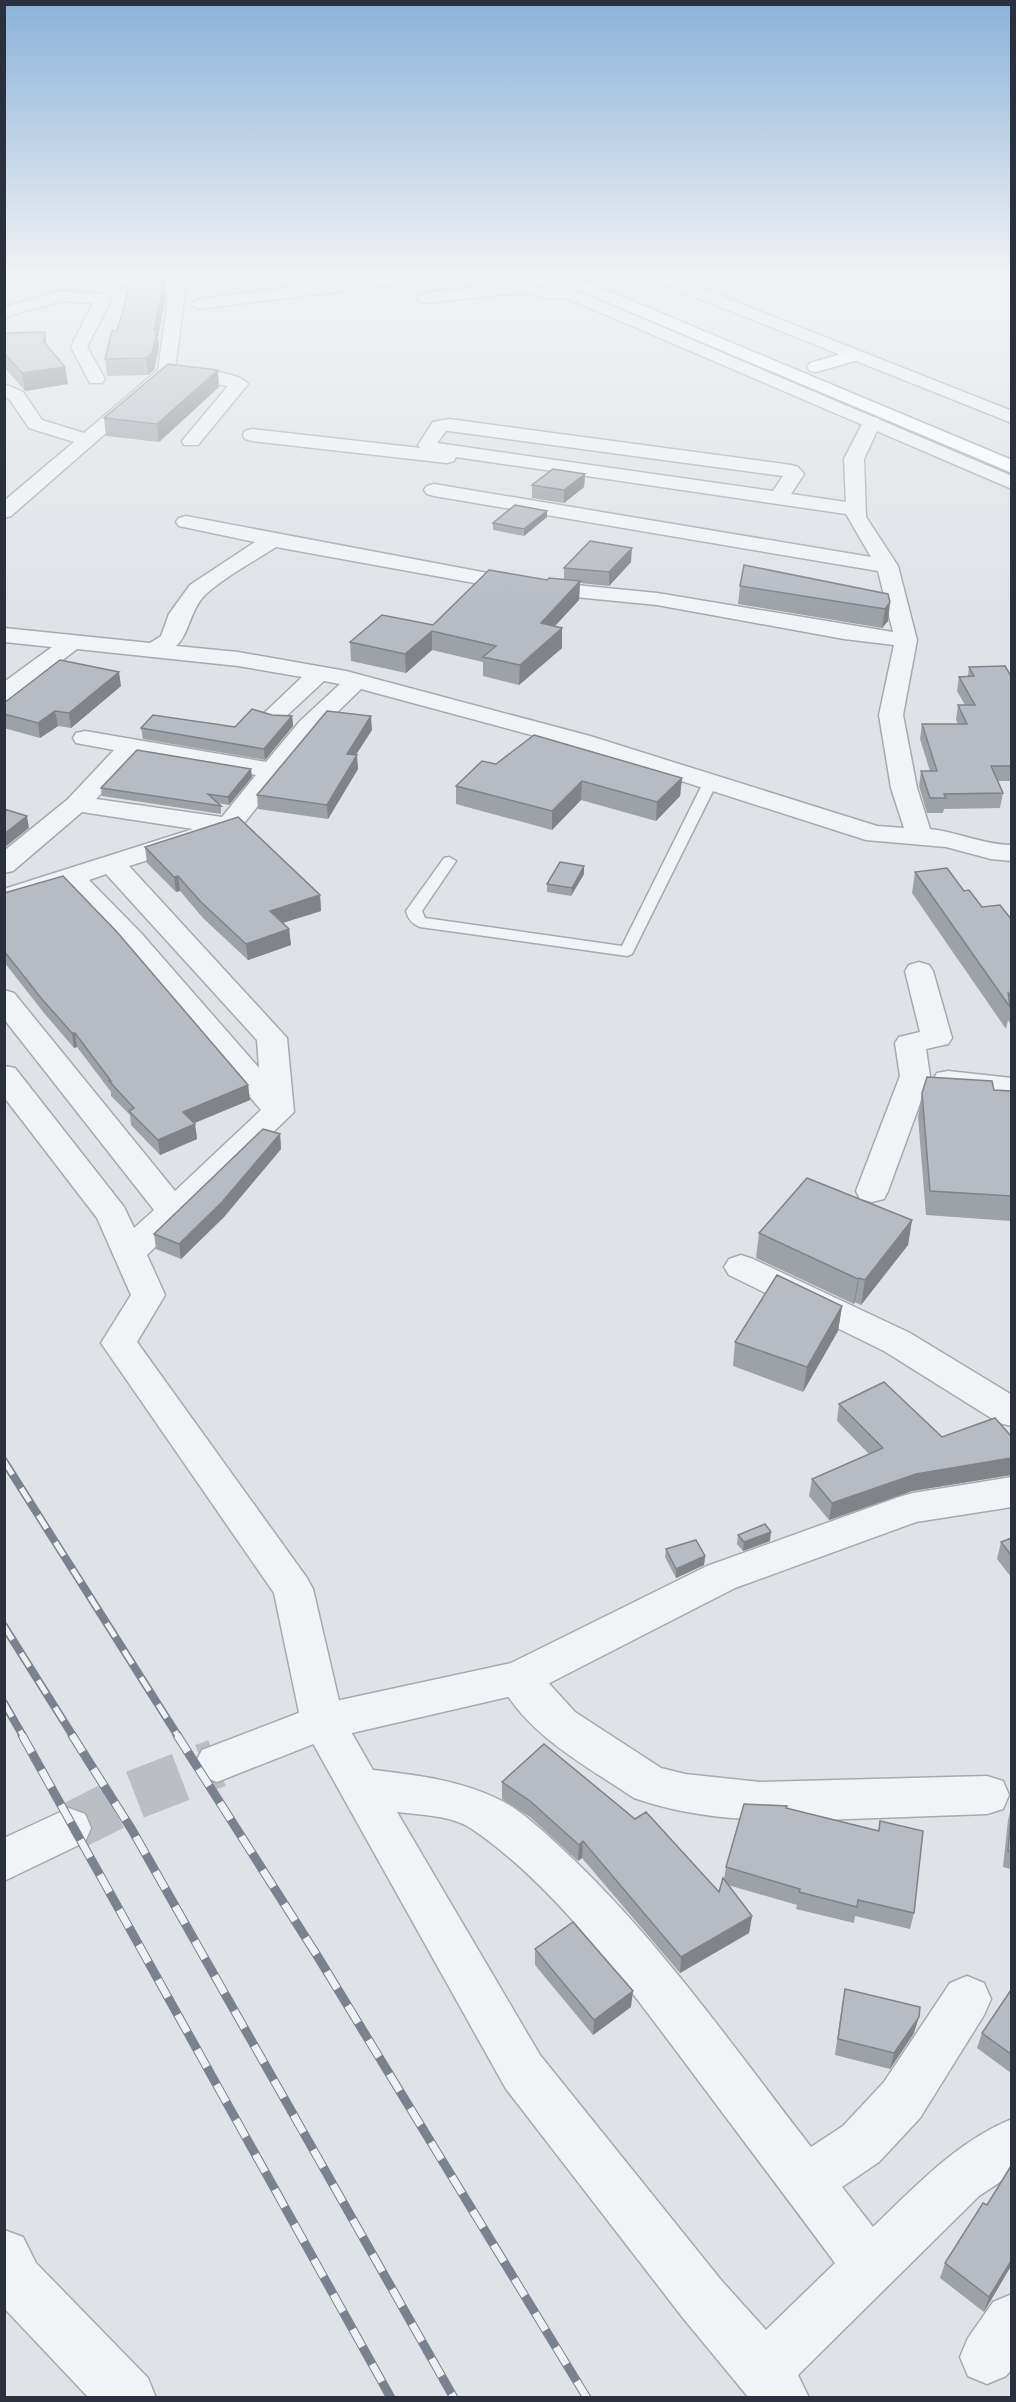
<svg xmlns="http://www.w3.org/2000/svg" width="1016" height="2402" viewBox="0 0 1016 2402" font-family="Signika,sans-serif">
<rect width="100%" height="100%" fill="#dfe2e7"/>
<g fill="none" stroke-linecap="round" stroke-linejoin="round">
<path stroke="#bbbec5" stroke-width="49" stroke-dasharray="49 25" stroke-linecap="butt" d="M69,1828L134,1795L217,1763"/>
<g stroke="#a5a9b1" stroke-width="3">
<path id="service" d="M710,779L717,783L632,954L627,956L420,927C412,924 408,919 406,911L444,858L449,857L456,861L422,911L425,918L622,946L703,783Z"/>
</g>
<g stroke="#a5a9b1" stroke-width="3">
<path id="minor" d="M43,271H91L178,283L185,291L175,368C193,370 237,370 248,384L198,445H184L182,441L228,386L170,377L11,516L4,518V501L74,442L29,428L10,400L4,396V384L23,392L42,420L84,433L158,370L169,292L167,290L50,276Z
M421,271H468L461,276L199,309L191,304L199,299Z
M517,283C528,284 537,289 548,290C557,291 564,285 572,293L570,296C545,303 539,294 517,293L424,303L416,298L424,293Z
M60,291L103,294L111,299L87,347L105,379L102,383H90L71,347L93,303L61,301L4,317V307Z
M872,417L878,418L881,422L864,459L866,517L898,566L917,640L903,715L917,788L930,829C958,832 984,845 1012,845V861L991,859L946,847L866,840L572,746L361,689L318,731L237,832L129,866L287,1038L294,1112L147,1255L165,1295L137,1342L307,1578L313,1589L343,1718L373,1770C416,1775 460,1780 500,1800C522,1810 556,1843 574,1860C663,1946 735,2049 811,2147L843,2126L884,2082L950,1983L967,1976L984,1983L991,1999L984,2015L920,2118L879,2162L842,2187L873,2227C916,2186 956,2142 1012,2119V2174L979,2196L798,2375L809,2398H749L683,2318L506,2089L301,1722L274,1593L101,1343L131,1295L97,1218L4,1097V1066L15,1068L124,1207L134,1228L154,1210L4,1019V990L14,993L175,1191L261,1110L121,945L66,887L4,906V889L193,829L82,812L13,871L4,873V851L68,799L114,750L76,743L73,738L76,733L85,731L266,762L300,721L340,684L324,681L281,721L273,723L265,721L261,716L302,677L238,666L77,649L12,699L4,701V682L52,647L4,642V628L150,643L161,636L169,614L190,585L255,542L179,526L176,522L179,518L186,516L524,580L657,593L893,632L878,571L434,496L427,494L424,490L427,486L434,484L871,557L846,514L456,457L454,461L447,463L252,441L245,439L243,435L245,431L252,429L420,448L418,445L433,422L449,419L791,465L798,467L804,474L791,494L846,502L844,459L863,422L866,418ZM446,431H449L783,476L773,491L437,443ZM276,547L524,592L657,605L844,639L894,645L879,715L891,788L904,828L877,826L590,736L346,671L238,652L176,646C189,635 190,609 206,594C226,576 253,562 276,547ZM137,755L256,775L222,817L96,799ZM106,874L257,1040L259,1068L141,933L89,880ZM397,1812C421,1815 451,1815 472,1829C553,1884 619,1975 677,2052C730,2123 783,2193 835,2263L766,2330L721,2280L540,2055Z
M919,962L929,965L933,971L952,1038L948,1044L926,1049L930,1076L888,1191L884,1199L872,1202L860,1199L856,1191L900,1076L895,1043L899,1037L920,1032L905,971L909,965Z
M948,1071L1012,1078V1097L937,1087L933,1080L937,1073Z
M741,1255L753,1259L910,1333L1012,1395V1426L999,1423L884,1351L729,1275L724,1267L729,1259Z
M519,1661L534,1667L575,1712L661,1768L685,1774L760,1782L987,1776L1003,1781L1009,1795L1003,1809L987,1814C941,1816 895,1817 849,1819C774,1821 706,1823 634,1798C585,1765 525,1734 498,1679L504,1667Z
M4,2230L23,2237L36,2263L148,2378L156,2398H89L4,2308Z
M1012,2294V2369L1006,2376L987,2384L968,2376L960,2357L968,2338L993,2302Z"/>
</g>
<g stroke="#a5a9b1" stroke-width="3">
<path id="tertiary" d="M509,271H530L1012,476V489L511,274Z
M636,271H658L1012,411V423L638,274Z
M1012,1477V1507L916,1522L735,1588L534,1691L326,1739L217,1782L202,1776L195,1763L202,1750L322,1704L511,1663L707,1566L899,1497L913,1493Z
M69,1808L85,1814L91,1828L85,1842L4,1881V1838Z"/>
</g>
<g stroke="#a0a6b2" stroke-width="3">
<path id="primary" d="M539,271H560L1012,460V473L541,274Z
M852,351L858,352L861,356L858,360L816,372L810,371L807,367L810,363Z"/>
</g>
<use href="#service" fill="#f2f3f6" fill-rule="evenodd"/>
<use href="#minor" fill="#f2f3f6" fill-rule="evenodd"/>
<use href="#tertiary" fill="#f2f3f6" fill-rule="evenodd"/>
<use href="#primary" fill="#fff" fill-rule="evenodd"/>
<g stroke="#7a818f" stroke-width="8">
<path id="rail-far1" d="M4,1461L178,1736
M4,1626L73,1736
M4,1703L23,1736"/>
</g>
<g stroke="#7a818f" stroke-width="9">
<path id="rail" d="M22,1735L391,2398
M72,1735L132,1830L454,2398
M177,1735L318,1957L587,2398"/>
</g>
<use href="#rail-far1" stroke="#eff1f5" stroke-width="5" stroke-dasharray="16" stroke-linecap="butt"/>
<use href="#rail" stroke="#eff1f5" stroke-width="7" stroke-dasharray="20" stroke-linecap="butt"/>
</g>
<path fill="#9da1a8" d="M166,295L158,337L159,347L154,370L148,375L107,376L105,359L117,331Z
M45,332L46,345L65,367L68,384L25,391L4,367V333Z
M219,387L159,442L106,436L104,418Z
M585,474L584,487L564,503L532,498V485Z
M547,517L524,536L493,530V523Z
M631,562L609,586L580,583L579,600L555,626L562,628V648L519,685L483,676V662L432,650L406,673L351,661L350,642L433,625L564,579V568Z
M740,586L890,602L888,621L882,628L738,604Z
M969,667L1011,676V781H998L1003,793L1000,808L944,809L943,813H927L919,786L921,771H930L920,739L922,724H958L956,720L958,705H965L957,691L959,677L968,676Z
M121,686L71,728L58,726L40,738L4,728V703Z
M272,715L292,716L293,726L265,760L143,739L141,728L235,727Z
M372,730L356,755L358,769L328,819L258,809L257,795Z
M496,764L682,778L680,796L656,821L581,800L552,830L456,804V786Z
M252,777L229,805L217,803L221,806V814L102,796L101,788Z
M145,847L320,895L321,911L283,923L289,929L291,945L248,960L203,918L180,891L176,892L147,863Z
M584,866V874L571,896L547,892V884Z
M915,872L964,891L982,907L1011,919V1025L1008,1020L1006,1029L912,893Z
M4,893L248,1085L250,1100L194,1123L195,1124L197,1139L160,1155L131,1125L130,1115L111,1096V1092L77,1047L74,1048L44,1013L4,962Z
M994,1090L1011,1091V1221L926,1215L918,1117L922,1093Z
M280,1134L281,1149L224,1217L181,1259L156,1249L154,1234Z
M912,1220L908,1245L861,1305L855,1302L854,1304L756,1258L759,1233Z
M842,1306L838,1331L803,1392L733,1366L735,1342Z
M839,1404L942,1437L1011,1436V1475L912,1491L829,1520L809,1496L812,1479L869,1454L837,1421Z
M738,1535L770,1541L743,1551L737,1544Z
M1011,1538V1577L997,1559L1001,1542Z
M666,1549L705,1556L704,1565L676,1578L665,1557Z
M502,1782L719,1892L724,1879L726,1867L786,1808L878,1831L880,1821L914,1913L910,1929L855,1916L854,1923L796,1909L797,1905L728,1885L752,1916L749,1933L680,1973L582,1858L578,1861L530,1817L502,1799Z
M1011,1808V1869L1003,1867L1008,1820Z
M535,1949L631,2007L593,2035L535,1965Z
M845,1989L914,2033L890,2069L835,2055L842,2005Z
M1011,1990V2073L977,2048L982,2033Z
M945,2263L1011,2266L984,2312L940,2278Z"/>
<path fill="#808388" d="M165,279L166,295L158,337L159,347L154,370L148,375L146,358L154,330Z
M45,332L47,349L43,341Z
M65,367L68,384L25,391L22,373Z
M218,370L219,387L159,442L157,424Z
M585,474L584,487L564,503V490Z
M547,511V517L524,536V529Z
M632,548L631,562L609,586V572Z
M580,581L579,600L540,642L541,623Z
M890,602L888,621L882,628L885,609Z
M562,628V648L519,685L520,665Z
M432,631V650L406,673L405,654Z
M119,672L121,686L71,728L69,713Z
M55,711L58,726L40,738L38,723Z
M292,716L293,726L265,760L264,749Z
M371,716L372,730L347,768V754Z
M357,755L358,769L328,819L327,805Z
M251,769L252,777L229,805L228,797Z
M682,778L680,796L656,821L657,802Z
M582,781L581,800L552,830V811Z
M27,816L29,828L4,848V834Z
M584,866V874L571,896L572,888Z
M178,876L180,891L176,892L174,877Z
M320,895L321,911L272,926L270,911Z
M289,929L291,945L248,960L246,944Z
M72,1033H75L77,1047L74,1048Z
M248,1085L250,1100L185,1127L183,1112Z
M195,1124L197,1139L160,1155L158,1140Z
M280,1134L281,1149L224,1217L181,1259L179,1244Z
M912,1220L908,1245L861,1305L865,1280Z
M859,1278L855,1302L854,1304L858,1279Z
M842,1306L838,1331L803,1392L807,1367Z
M1011,1458V1475L912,1491L829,1520L832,1503L916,1474Z
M771,1532L770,1541L743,1551L744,1542Z
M705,1556L704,1565L676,1578V1569Z
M583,1841L582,1858L578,1861L579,1845Z
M752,1916L749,1933L680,1973L681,1957Z
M633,1991L631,2007L593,2035L594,2020Z
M919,2017L914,2033L890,2069L894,2053Z
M1011,2261V2266L984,2312L989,2297Z"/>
<path fill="#b7bbc3" stroke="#808388" stroke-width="1.5" d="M133,275L165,279L154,330H157L152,353L146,358L105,359L112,331H117Z
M45,332L43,341L65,367L22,373L4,353V333Z
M168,364L218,370L157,424L104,418Z
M553,469L585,474L564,490L532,485Z
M515,505L547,511L524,529L493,523Z
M590,541L632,548L609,572L564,568Z
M744,565L888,594L890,602L885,609L740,586Z
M489,570L547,580L549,578L580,581L541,623L562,628L520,665L483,657L496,646L432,631L405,654L350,642L382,615L433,625Z
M60,660L119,672L69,713L55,711L38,723L4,714V703Z
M1005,666L1011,676V766H991L1003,793L944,794L946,798H930L921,771H937L922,724H967L958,705H975L959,677L974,676L969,667Z
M252,709L272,715L292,716L264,749L141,728L153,715L235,727Z
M327,711L371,716L347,754L357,755L327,805L257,795Z
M534,735L682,778L657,802L582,781L552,811L456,786L482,761L496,764Z
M137,750L251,769L228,797L208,794L221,806L101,788Z
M4,809L27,816L4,834Z
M238,817L320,895L270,911L289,929L246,944L201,902L178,876L174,877L145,847Z
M560,862L584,866L572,888L547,884Z
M947,868L964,891L969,890L982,907L1000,905L1011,919V997L1008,992L1010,1007L915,872Z
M63,876L117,932L248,1085L183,1112L195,1124L158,1140L129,1111L134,1108L109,1081H111L75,1033H72L41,998L4,951V893Z
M927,1077L992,1081L994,1090L1011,1091V1196L930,1191L922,1093Z
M263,1129L280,1134L222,1202L179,1244L154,1234Z
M807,1178L912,1220L865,1280L859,1278L858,1279L759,1233Z
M777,1275L842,1306L807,1367L735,1342Z
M884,1382L942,1437L995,1418L1011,1436V1458L916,1474L832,1503L812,1479L883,1448L839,1404Z
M765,1524L771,1532L744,1542L738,1535Z
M1011,1538V1555L1001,1542Z
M696,1540L705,1556L676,1569L666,1549Z
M544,1744L635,1819L646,1812L719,1892L723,1878L752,1916L681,1957L583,1841L579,1845L530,1801L502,1782Z
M744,1804L787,1806L786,1808L879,1831L880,1821L923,1831L914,1913L858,1900L857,1907L799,1892L800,1889L726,1867Z
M1011,1817V1852L1008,1851Z
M573,1922L633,1991L594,2020L535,1949Z
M845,1989L920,2007L919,2017L894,2053L838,2039Z
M1011,1990V2054L982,2033Z
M1011,2166V2261L989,2297L945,2263L983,2203L987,2205Z"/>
<linearGradient id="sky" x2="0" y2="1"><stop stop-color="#8ab2da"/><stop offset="0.45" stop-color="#f1f2f4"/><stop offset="1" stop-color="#f1f2f4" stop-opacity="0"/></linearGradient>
<rect width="1016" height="608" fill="url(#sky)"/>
<rect width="1016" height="2402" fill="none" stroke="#2a303d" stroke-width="12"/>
</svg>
